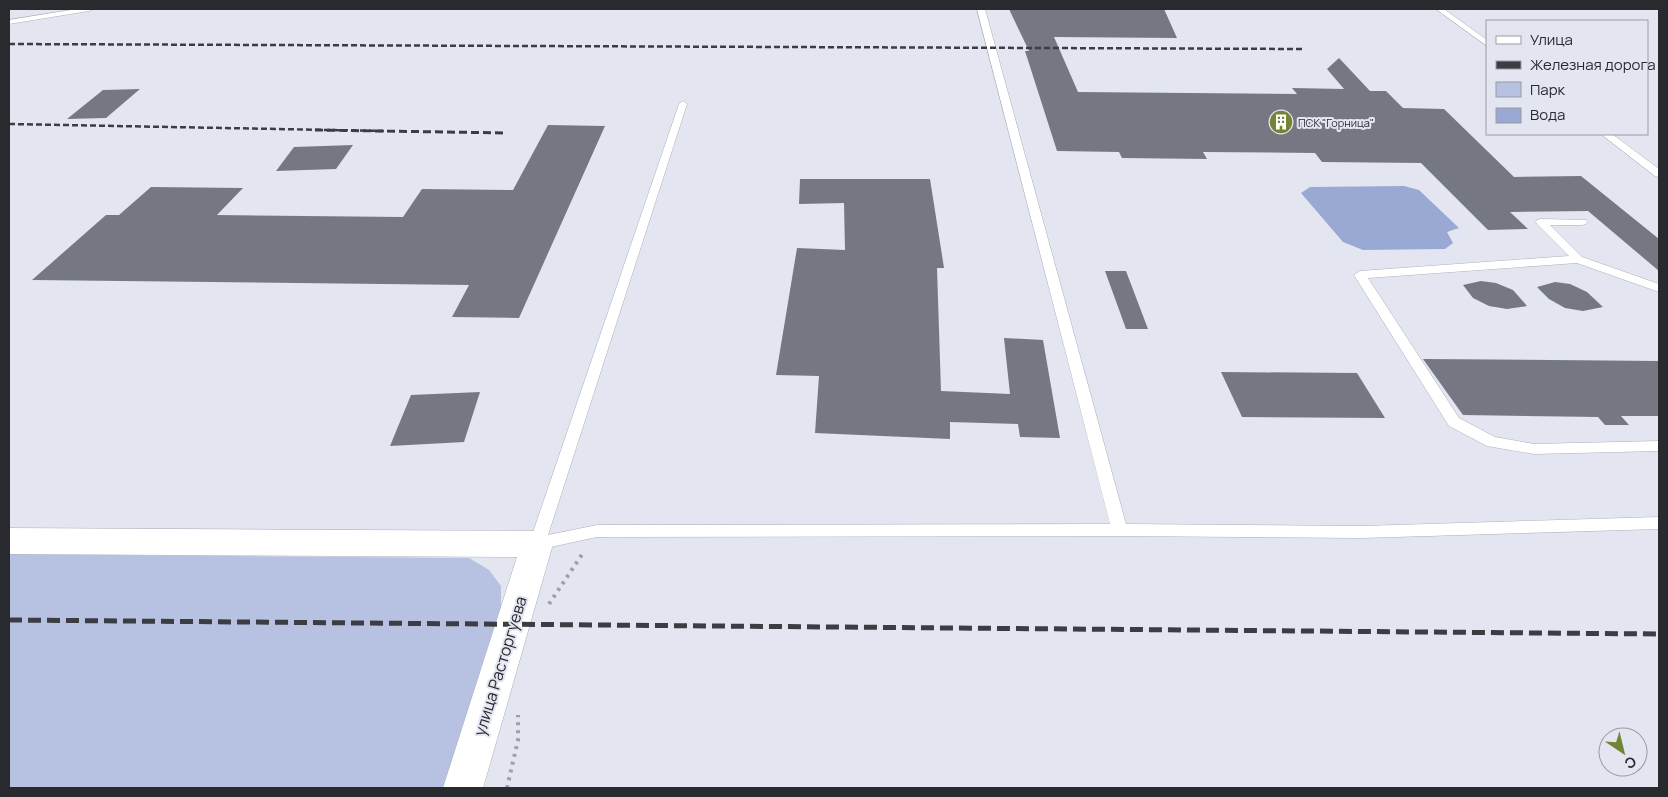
<svg xmlns="http://www.w3.org/2000/svg" width="1668" height="797" viewBox="0 0 1668 797" font-family="Manrope,sans-serif">
<rect width="100%" height="100%" fill="#e3e6f1"/>
<path fill="#b7c2e2" d="M9,554L469,558L489,570L501,586V611L443,788H9Z"/>
<path fill="#9aa9d4" d="M1404,186L1419,190L1459,228L1447,232L1453,243L1445,249L1363,250L1343,242L1301,193L1310,187Z"/>
<path fill="#757882" d="M1009,9H1164L1177,38L1054,37L1078,92L1297,94L1292,88L1344,89L1327,69L1339,58L1370,91H1386L1403,108L1444,109L1514,177L1581,176L1659,239V271L1588,211L1510,212L1528,229L1488,230L1421,163L1322,162L1315,153L1203,152L1207,159L1122,158L1119,152L1057,151L1025,51H1029Z
M140,89L106,118L67,119L103,90Z
M548,125L605,126L519,318L452,317L469,285L32,280L106,215H119L151,187L243,188L217,215L403,217L422,189L513,190Z
M353,145L336,169L276,171L294,147Z
M800,179H930L944,268H937L941,391L1010,394L1004,338L1043,340L1060,438L1020,437L1018,424L950,422V439L815,433L819,376L776,375L797,248L845,250L844,203L799,204Z
M1105,271H1126L1148,329H1126Z
M1481,281L1496,283L1513,290L1527,306L1507,309L1489,306L1473,298L1463,285Z
M1555,282L1570,284L1587,292L1603,307L1583,311L1565,308L1549,299L1537,287Z
M1423,359L1659,361V416H1621L1629,425H1605L1598,417L1463,415Z
M1221,372L1357,373L1385,418L1242,417Z
M480,392L464,442L390,446L411,395Z"/>
<g fill="none" stroke-linecap="round" stroke-linejoin="round">
<g stroke="#abafb9" stroke-width="1">
<path id="service" d="M77,9H93L89,11L9,24V20Z
M977,9H985L1126,524L1362,526L1659,517V529L1362,538L1120,536L597,537L537,550L531,549L529,544L679,104L683,101L687,104L548,535L597,525L1110,524Z
M1436,9H1444L1487,40V46Z
M1601,134H1612L1659,169V177L1655,176Z
M1541,219L1586,220L1587,222L1586,224L1582,225H1550L1582,257L1659,284V292L1577,263L1368,278L1459,418L1495,437L1534,444L1659,441V451L1534,454L1487,446L1449,426L1354,275L1360,271L1569,256L1537,224L1536,222L1537,220Z"/>
</g>
<g stroke="#abafb9" stroke-width="1">
<path id="tertiary" d="M9,528L537,531L548,535L553,544L483,788H443L517,557L9,554Z"/>
</g>
<path stroke="#9ea0a8" stroke-width="4" stroke-dasharray="3 5" stroke-linecap="butt" d="M549,604L583,553
M507,788L518,740V715"/>
<use href="#service" fill="#fff" fill-rule="evenodd"/>
<use href="#tertiary" fill="#fff" fill-rule="evenodd"/>
<path stroke="#3c3d42" stroke-width="2.5" stroke-dasharray="6 3" stroke-linecap="butt" d="M9,44L1303,49
M9,124L384,131"/>
<path stroke="#3c3d42" stroke-width="3" stroke-dasharray="8 4" stroke-linecap="butt" d="M315,130L507,133"/>
<path stroke="#3c3d42" stroke-width="5" stroke-dasharray="13 6" stroke-linecap="butt" d="M9,620L1659,634"/>
</g>
<defs>
<g id="building-disc" transform="scale(1.25)"><circle r="9.5" fill="#738534" stroke="#e3e6f1"/><path d="M-4-6H4V6H1V3H-1V6H-4ZM-2.5-4.3h1.7v1.8h-1.7ZM.8-4.3h1.7v1.8H.8ZM-2.5-1h1.7V.8h-1.7ZM.8-1h1.7V.8H.8Z" fill="#fff"/></g>
</defs>
<g fill-rule="evenodd">
<use href="#building-disc" x="1281" y="122"/>
</g>
<g text-anchor="middle" dominant-baseline="central" stroke-width="4" stroke-linejoin="round" paint-order="stroke">
<g font-size="11" fill="#292a2e" stroke="#e3e6f1" text-anchor="start">
<text x="1298" y="122">ПСК "Горница"</text>
</g>
<g font-size="16" fill="#292a2e" stroke="#e3e6f1">
<text transform="translate(500 666) rotate(-73)">улица Расторгуева</text>
</g>
</g>
<rect width="1668" height="797" fill="none" stroke="#292a2e" stroke-width="20"/>
<rect x="1486" y="20" width="162" height="115" fill="#e3e6f1" stroke="#999ba3"/>
<rect x="1496" y="36" width="25" height="8" fill="#ffffff" stroke="#999ba3"/>
<text x="1530" y="45" font-size="15" fill="#292a2e">Улица</text>
<rect x="1496" y="61" width="25" height="8" fill="#3c3d42" stroke="#999ba3"/>
<text x="1530" y="70" font-size="15" fill="#292a2e">Железная дорога</text>
<rect x="1496" y="82" width="25" height="15" fill="#b7c2e2" stroke="#999ba3"/>
<text x="1530" y="95" font-size="15" fill="#292a2e">Парк</text>
<rect x="1496" y="108" width="25" height="15" fill="#9aa9d4" stroke="#999ba3"/>
<text x="1530" y="120" font-size="15" fill="#292a2e">Вода</text>
<g transform="translate(1623 752) rotate(145)"><circle r="24" fill="#e3e6f1" stroke="#999ba3"/>
<path d="M0-4L9 19L0 12L-9 19Z" fill="#738534"/>
<text y="-8" font-size="14" font-weight="bold" text-anchor="middle" fill="#292a2e">С</text>
</g>
</svg>
